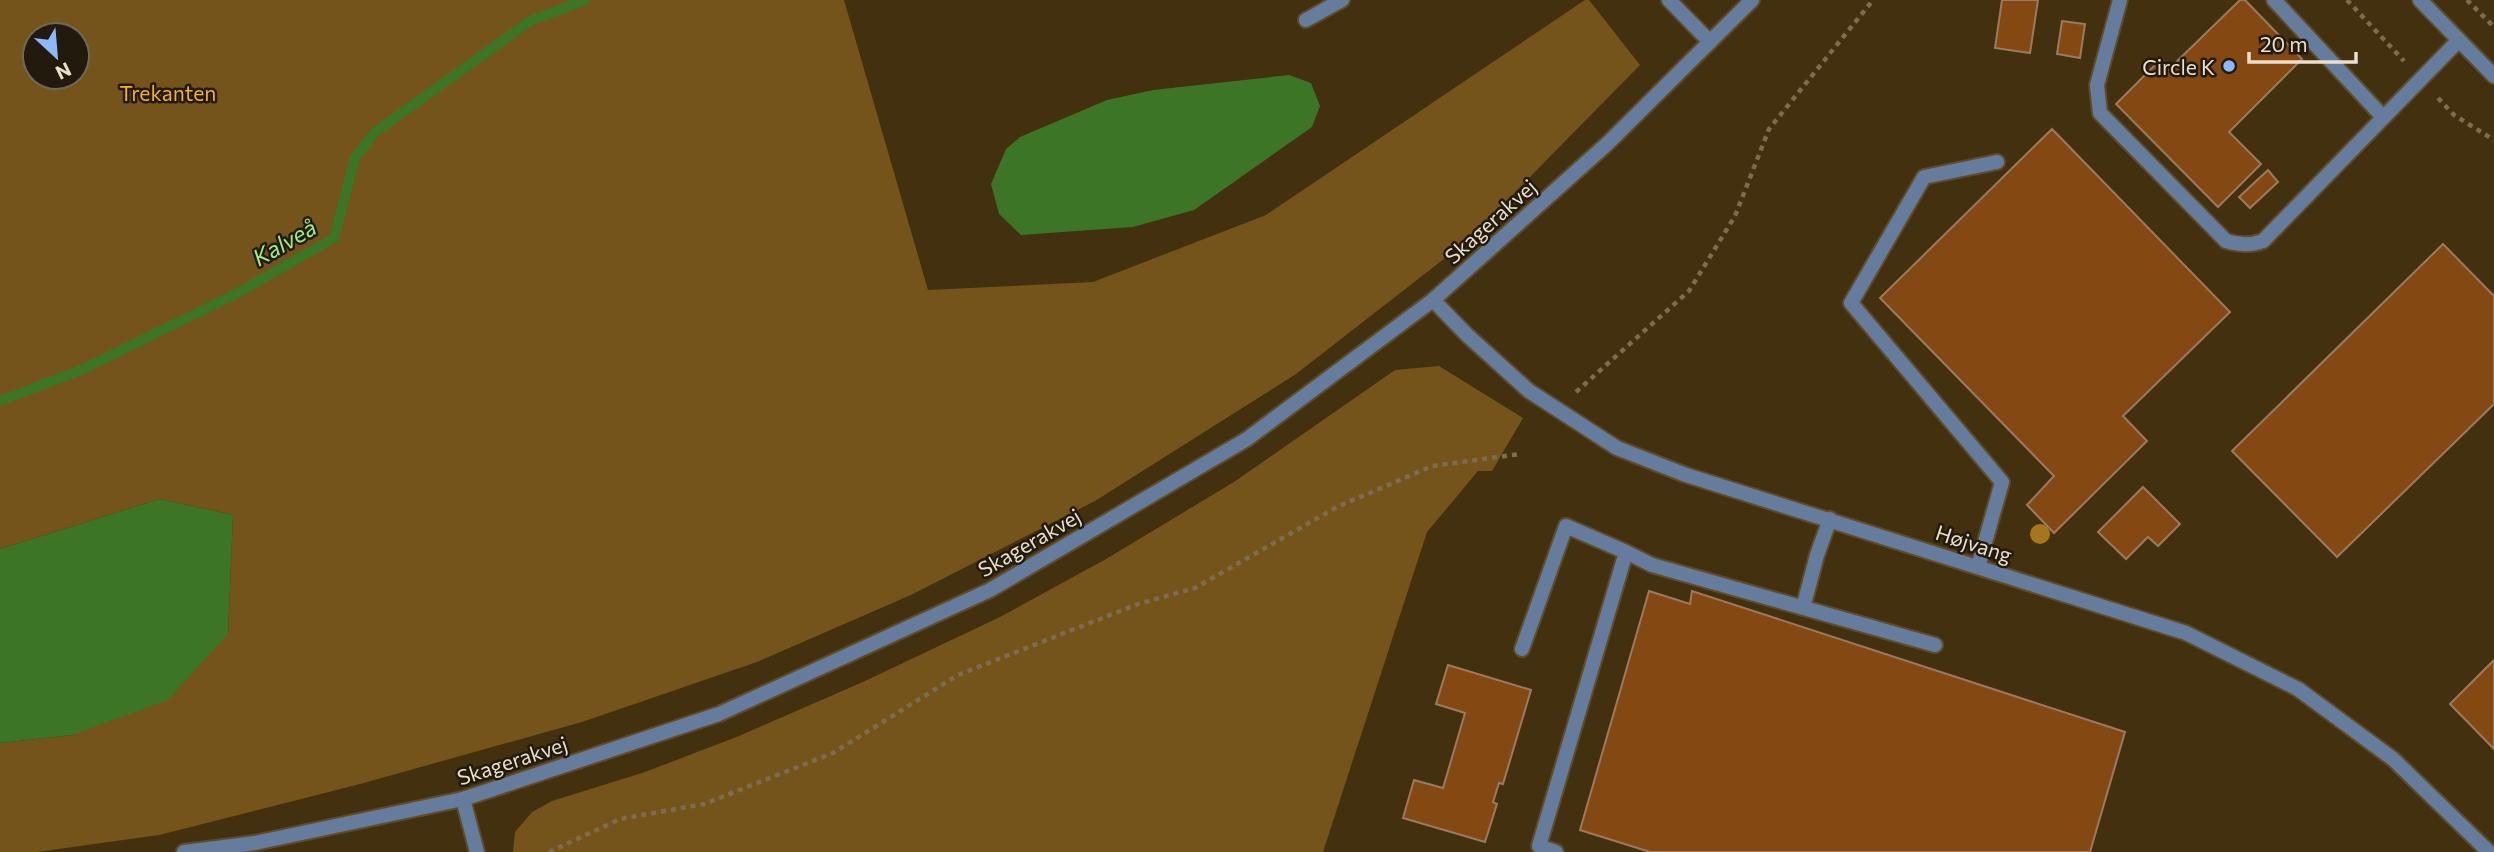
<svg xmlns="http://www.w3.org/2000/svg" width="2494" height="852" viewBox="0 0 2494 852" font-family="Commissioner,sans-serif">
<rect width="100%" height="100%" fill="#43300e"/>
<path fill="#75541b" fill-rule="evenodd" d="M0,0H844L928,290L1093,282L1266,215L1585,0H1589L1640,65L1467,241L1296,374L1095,501L911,595L757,662L582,722L360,784L159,835L37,852H0V743L72,735L228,634L233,515L160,499L0,549ZM35,35H77V77H35Z
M1439,366L1523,418L1492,471H1478L1427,532L1323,852H513L515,832L532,812L552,801L645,772L739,736L865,681L1000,617L1106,559L1234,482L1395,370Z"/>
<path fill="#3c7525" d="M1289,75L1311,83L1320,106L1312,127L1194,210L1133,227L1021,235L999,214L991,184L1006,149L1020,137L1107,100L1153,90Z
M160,499L233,515L228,634L168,700L72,735L0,743V549Z"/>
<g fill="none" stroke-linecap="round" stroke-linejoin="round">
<path stroke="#3c7525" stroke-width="10" d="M0,401L81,370L234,295L334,238L355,158L374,133L530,21L585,0"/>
</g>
<path fill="#844913" stroke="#9c7a61" stroke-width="2" d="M2002,0H2038L2030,53L1995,48Z
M2240,0H2245L2302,59L2229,132L2261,164L2218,207L2116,104L2159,61L2168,70Z
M2062,21L2085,24L2080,58L2057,54Z
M2052,129L2230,312L2123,416L2147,441L2054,533L2027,505L2054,476L1880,298Z
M2268,170L2278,182L2250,208L2239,197Z
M2443,244L2494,296V404L2337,557L2232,451Z
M2143,487L2180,524L2158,546L2148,537L2126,559L2098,532Z
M1649,591L1690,604L1692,591L2125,732L2090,852H1650L1580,830Z
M2494,660V749L2450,704Z
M1448,665L1531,690L1503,784L1499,783L1493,802L1497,804L1485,842L1403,818L1414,780L1443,788L1465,713L1436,704Z"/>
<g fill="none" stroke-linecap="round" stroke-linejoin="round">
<g stroke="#5e4c2c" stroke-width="18">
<path id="service" d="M2120,0L2097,85L2100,113L2226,241C2239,245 2250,246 2263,241L2459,40
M2274,0L2383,117
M1626,552L1652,565L1935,645
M1978,567L2002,482L1851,303L1924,177L1997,162
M1803,608L1817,555L1830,519
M1522,649L1566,526L1626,552L1539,846L1556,852
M463,799L477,852"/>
</g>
<g stroke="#5e4c2c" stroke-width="18">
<path id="minor" d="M1669,0L1710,42
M1306,20L1342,0
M1433,300L1467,335L1529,391L1617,448L1686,475L2186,633L2298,689L2393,759L2489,852"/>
</g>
<g stroke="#5e4c2c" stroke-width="18">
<path id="tertiary" d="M2420,0L2494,76
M184,852L255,843L463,799L719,714L990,590L1247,439L1433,300L1608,143L1752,0"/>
</g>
<path stroke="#7d6c50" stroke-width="4.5" stroke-dasharray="5 5" stroke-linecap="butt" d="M2347,0L2404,61
M2467,0L2494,27
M2438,98L2454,115L2494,140
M1576,392L1689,291L1735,216L1769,129L1873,0
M549,852L620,819L704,804L833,753L958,675L1138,604L1195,588L1337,507L1432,466L1520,454"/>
<use href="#service" stroke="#657c9d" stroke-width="14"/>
<use href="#minor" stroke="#657c9d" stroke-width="14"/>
<use href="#tertiary" stroke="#657c9d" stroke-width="14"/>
</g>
<circle fill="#a5761d" cx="2040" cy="534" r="10"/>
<circle fill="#8cb9fc" stroke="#221a0c" stroke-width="2.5" cx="2229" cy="66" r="7"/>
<g text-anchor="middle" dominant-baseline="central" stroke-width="5" stroke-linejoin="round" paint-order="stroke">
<g font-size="21" fill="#eadecc" stroke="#221a0c" text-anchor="end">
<text x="2215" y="66">Circle K</text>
</g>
<g font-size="21" fill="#f6b02a" stroke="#221a0c">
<text x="168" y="92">Trekanten</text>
</g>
<g font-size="21" fill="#eadecc" stroke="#221a0c">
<text transform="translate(1490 221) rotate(-42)">Skagerakvej</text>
<text transform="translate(1029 542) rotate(-30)">Skagerakvej</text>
<text transform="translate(1974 543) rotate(18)">Højvang</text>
<text transform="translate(512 760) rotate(-18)">Skagerakvej</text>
</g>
<g font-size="23" font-style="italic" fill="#a0ed84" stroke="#221a0c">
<text transform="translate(284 242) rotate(-30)">Kalveå</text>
</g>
</g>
<g transform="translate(56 56) rotate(154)"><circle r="33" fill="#221a0c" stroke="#726859" stroke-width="2"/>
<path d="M0-5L12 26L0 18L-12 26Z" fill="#8cb9fc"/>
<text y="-10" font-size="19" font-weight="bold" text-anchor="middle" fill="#eadecc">N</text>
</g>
<path d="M2249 52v10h107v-10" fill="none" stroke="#eadecc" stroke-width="3.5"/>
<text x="2260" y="52" font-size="21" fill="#eadecc" stroke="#221a0c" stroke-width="5" paint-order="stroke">20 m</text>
</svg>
